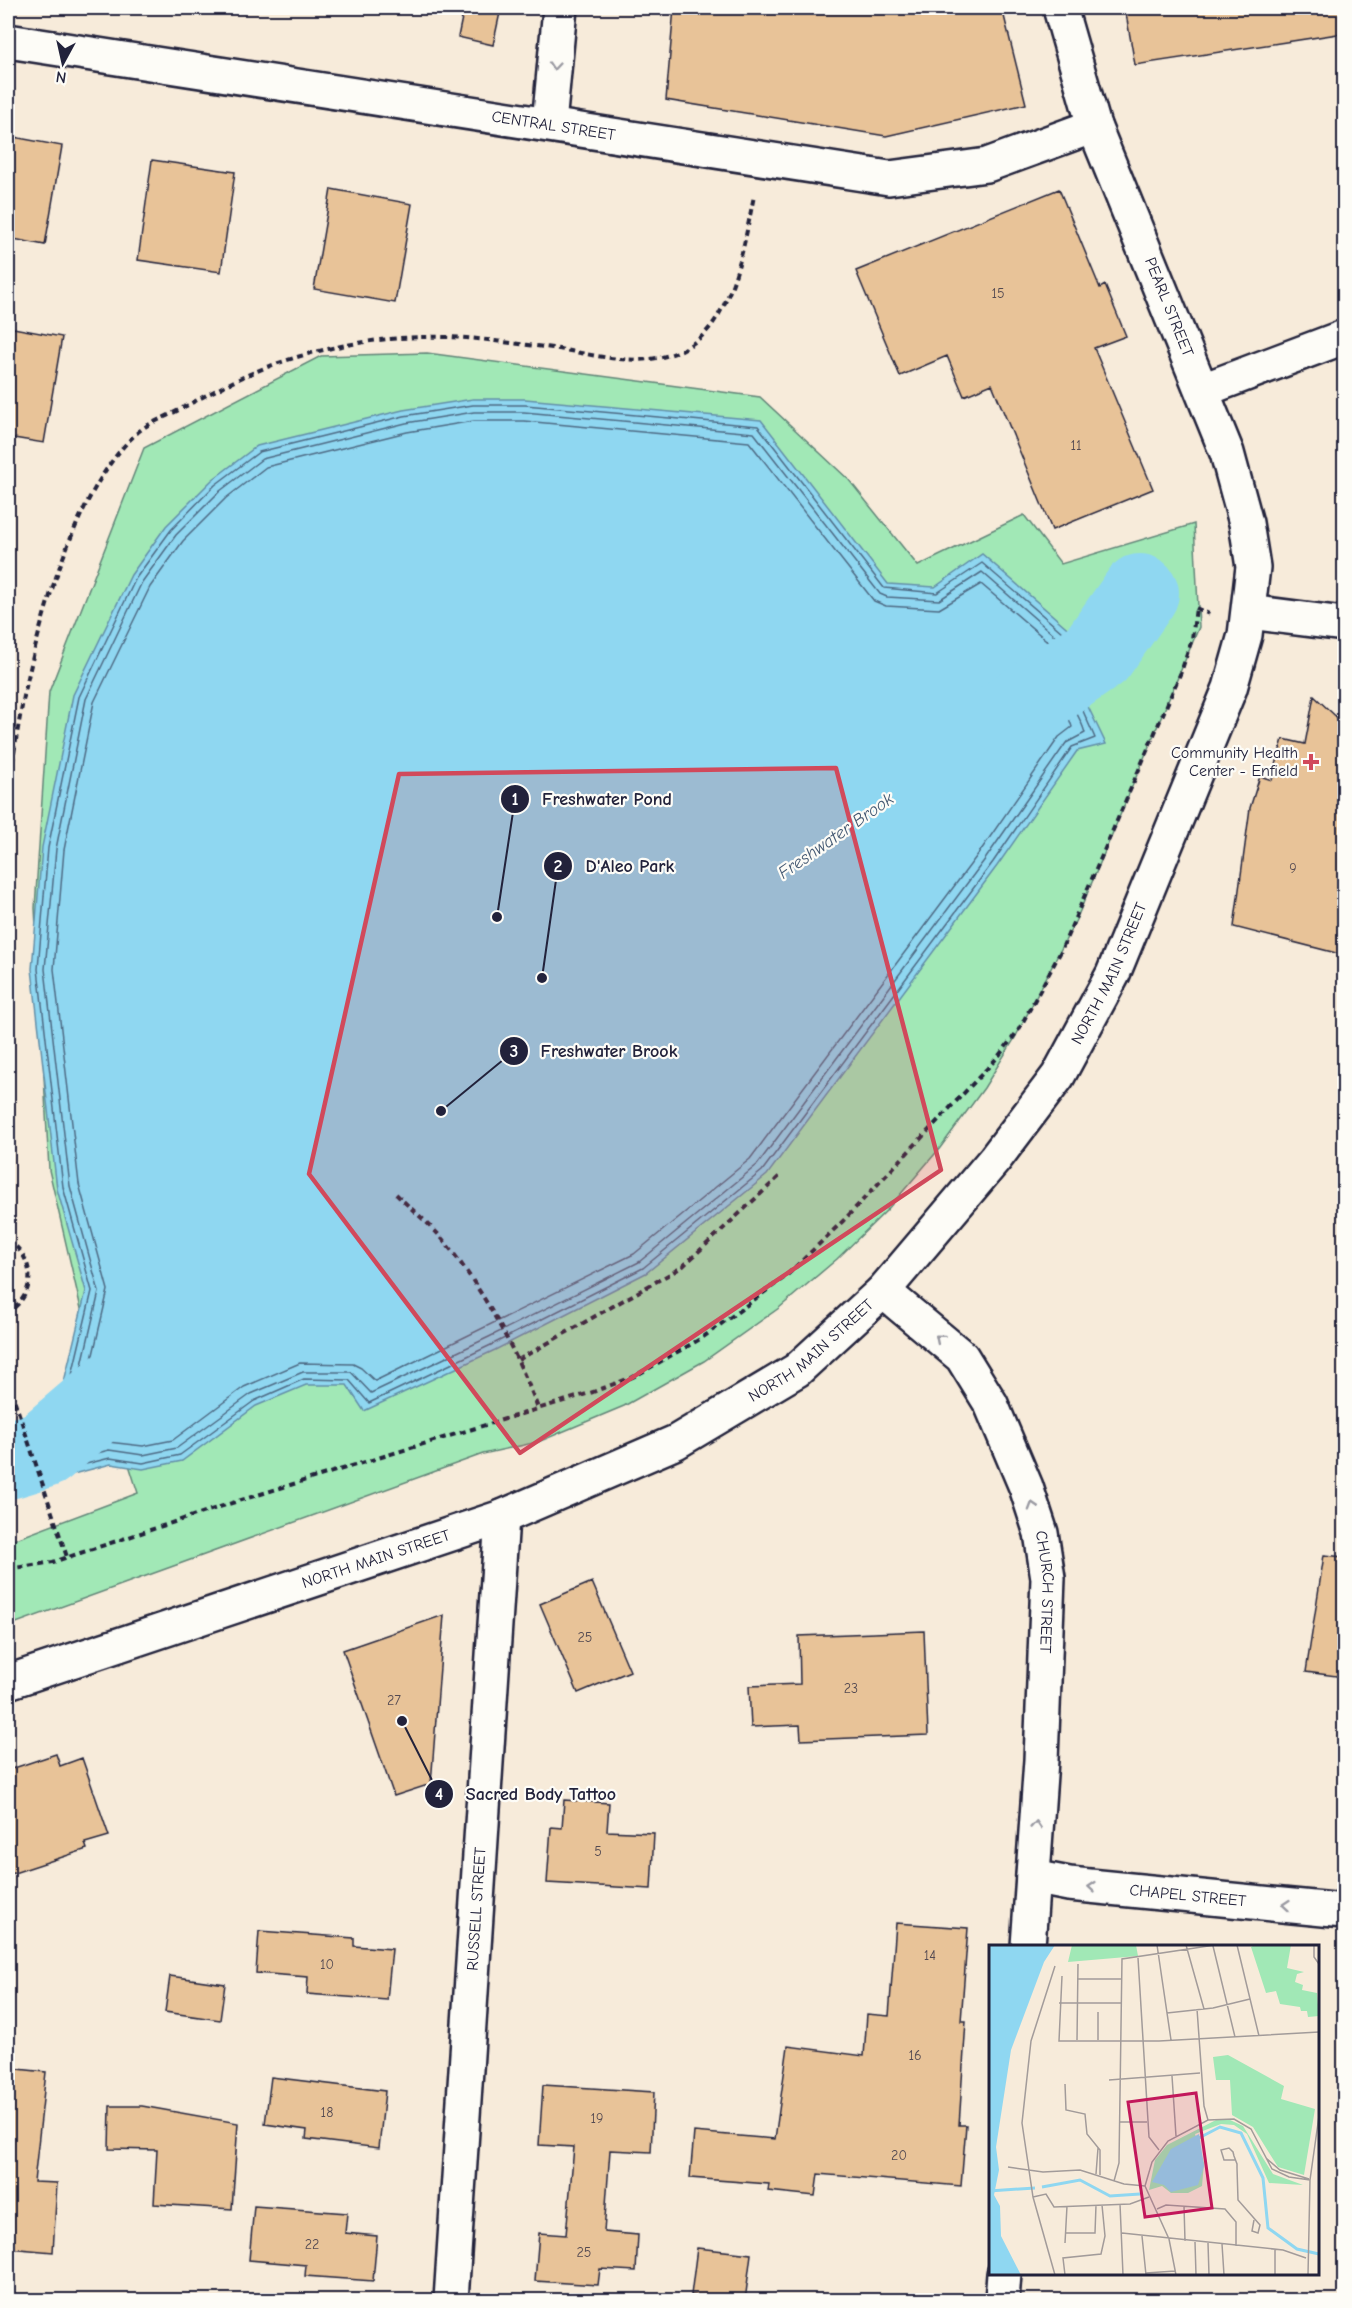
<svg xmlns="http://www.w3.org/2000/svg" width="1352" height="2308" viewBox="0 0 1352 2308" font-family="'Comic Neue',sans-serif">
<rect width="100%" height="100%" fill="#f7ebda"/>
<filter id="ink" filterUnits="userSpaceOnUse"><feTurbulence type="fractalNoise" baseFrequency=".0167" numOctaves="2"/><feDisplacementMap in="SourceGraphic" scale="12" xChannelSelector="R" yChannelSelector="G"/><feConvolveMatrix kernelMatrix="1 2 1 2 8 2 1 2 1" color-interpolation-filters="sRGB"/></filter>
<g filter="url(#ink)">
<path fill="#a1e8b6" stroke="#628578" stroke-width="1.5" d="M427,353L760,397L849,480L918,566L1024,515L1061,564L1194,524L1199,627L1077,918L1015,1038L984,1088L940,1148L887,1210L837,1259L779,1308L704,1361L624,1406L538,1442L483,1454L8,1626V1542L138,1493L85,1326L49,1170L35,908L49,692L144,448L321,356Z"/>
<path fill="#8fd7f1" stroke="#638fa8" stroke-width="1.5" d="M473,399H525L761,420L888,584L935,587L982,554L1111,666L1081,692L1106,744L1077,751L997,866L767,1175L646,1273L495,1350L364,1411L347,1385H306L256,1406L182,1461L143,1469L111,1464L54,1479L31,1412L62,1390L86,1291L57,1189L32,969L42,847L73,695L131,575L166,526L212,480L257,446L403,410Z"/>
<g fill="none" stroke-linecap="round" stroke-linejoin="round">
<path stroke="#4e6a84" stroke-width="1.5" d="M473,405H525L758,426L884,588L937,593L982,563L1099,664V668L1077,687L1075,693L1095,738L1072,747L993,862L762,1171L643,1268L493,1344L369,1403L349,1380L304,1379L254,1401L180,1455L143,1463L110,1458L58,1471L38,1415L68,1392L92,1291L63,1187L38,969L48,848L79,697L136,578L171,530L215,485L259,452L404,416Z
M474,412H524L754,433L880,594L887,597L939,600L982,572L1087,664L1088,668C1052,700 1075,698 1085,733L1066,743L986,858L757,1165L639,1262L489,1337L371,1393L351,1372H303L251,1394L177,1448L143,1455L109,1450L63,1462L47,1418L75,1395L99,1292L70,1186L45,969L56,849L86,699L142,582L176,535L220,491L262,459L406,423Z
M474,421H524L749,442L874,601L886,606L939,609L981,584L1074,664V668C1046,693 1064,700 1072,727L1059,737L979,853L750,1159L634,1254L375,1381L361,1368L353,1364L300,1363L244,1387L173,1440L143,1446L108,1442L69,1451L58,1421L78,1407L83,1398L108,1290L79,1184L54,969L64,850L94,702L150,587L183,541L226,498L266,467L407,432Z"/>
<path stroke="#8fd7f1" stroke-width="78" d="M1007,716L1097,654L1140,593
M8,1460L44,1449L125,1380"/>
</g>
<path fill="#e8c398" stroke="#22223b" stroke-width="1.5" d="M464,8H501L493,45L458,37Z
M674,8H1002L1026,104L886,136L666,100Z
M1125,8H1344V33L1135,65Z
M8,136L62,146L45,245L8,238Z
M152,160L235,172L221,272L138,260Z
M331,189L412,204L395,303L314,289Z
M1059,189L1100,288L1105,285L1126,336L1094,348L1153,489L1052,530L992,384L964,396L947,356L900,376L856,271Z
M8,327L62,337L44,443L8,437Z
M1314,696L1344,724V955L1234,927L1250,808L1260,776L1272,780L1283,739L1305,744Z
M1324,1555L1344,1557V1677L1306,1672Z
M592,1582L630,1671L578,1693L540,1604Z
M444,1615L431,1784L394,1796L343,1650Z
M924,1631L928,1735L801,1740L800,1725L751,1727L749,1686L800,1684L799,1636Z
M56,1754L60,1766L82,1758L109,1836L85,1843L87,1849L8,1875V1770Z
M564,1800L609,1803L607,1831L654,1833L651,1889L547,1883L551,1827L562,1828Z
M896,1923L968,1928L961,2021H966L959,2125H966L961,2186L818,2174L815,2196L768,2191L769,2184L690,2178L694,2132L775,2139L788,2046L864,2056L867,2014L889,2016Z
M259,1931L354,1938V1946L392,1949L387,2000L307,1994L308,1977L256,1973Z
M170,1976L225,1984L220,2020L165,2012Z
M8,2068L46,2072L34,2182L57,2183L53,2252L8,2248Z
M271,2077L385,2091L379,2148L306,2139L307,2130L265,2124Z
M543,2085L654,2092L651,2152L610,2150L604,2232L638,2235L636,2271L600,2269L598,2285L535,2281L539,2233L566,2235L574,2147L539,2145Z
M110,2106H142L238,2123L232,2209L154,2204L157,2150L109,2149Z
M254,2206L347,2213L345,2233L377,2236L373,2281L305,2276L306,2265L249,2260Z
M697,2248L751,2254L745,2301L691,2295Z"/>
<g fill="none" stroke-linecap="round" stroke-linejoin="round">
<g stroke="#22223b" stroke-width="38">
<g id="street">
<path id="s1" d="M8,41L889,178L987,165L1094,126"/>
<path d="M549,124L560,8"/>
<path d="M1203,390L1344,337"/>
<path d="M1249,612L1344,624"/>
<path id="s2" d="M883,1291L962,1357L991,1404L1026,1487L1041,1533L1048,1578L1041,1760L1028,1946"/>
<path id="s3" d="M1033,1877L1069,1884L1344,1911"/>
<path id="s4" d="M451,2300L502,1517"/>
<path d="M1002,2300L1004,2274"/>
</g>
</g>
<g stroke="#22223b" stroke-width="38">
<g id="secondary">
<path id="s5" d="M8,1682L502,1517L676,1442L797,1370L883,1291L995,1159L1058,1076L1113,974L1230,688L1245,635L1253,567L1246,523L1227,453L1094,126L1060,8"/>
</g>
</g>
<path stroke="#22223b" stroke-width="4" stroke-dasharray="6 4.5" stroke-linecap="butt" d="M1196,608L1209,614
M8,836C10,806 10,776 15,747C28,658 69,493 137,433C147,424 161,419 173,413C201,398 228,383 257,371C332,341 416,330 495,341C517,344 538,346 559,349C605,357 656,372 696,341C734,313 745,239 754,196
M396,1194C413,1211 434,1227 448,1246C486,1295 516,1351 538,1408
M8,1240C36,1259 37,1294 8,1312
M518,1360L682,1267L782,1174
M8,1381L67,1557
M8,1569L53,1562L238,1501L593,1392L635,1376L702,1338L785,1277L843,1221L997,1058L1018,1031L1060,953L1181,672L1192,639L1196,608"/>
<use href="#street" stroke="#fdfcf7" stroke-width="33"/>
<use href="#secondary" stroke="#fdfcf7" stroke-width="33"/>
</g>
<defs><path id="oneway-chevron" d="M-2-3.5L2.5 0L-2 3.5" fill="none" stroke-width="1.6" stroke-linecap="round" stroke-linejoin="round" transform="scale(1.5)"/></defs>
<g stroke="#9a9aa2">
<use href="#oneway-chevron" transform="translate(554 66) rotate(95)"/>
<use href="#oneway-chevron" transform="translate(939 1338) rotate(-140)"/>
<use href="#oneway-chevron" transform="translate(1033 1506) rotate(-107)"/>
<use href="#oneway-chevron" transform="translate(1036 1825) rotate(-86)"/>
<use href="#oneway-chevron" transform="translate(1092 1887) rotate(-175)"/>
<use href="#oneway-chevron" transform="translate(1286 1905) rotate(-175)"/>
</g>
</g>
<path fill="#d1495b" fill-opacity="0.2" stroke="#d1495b" stroke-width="4.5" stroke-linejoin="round" d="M836,768L941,1170L520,1453L309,1174L399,774Z"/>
<path fill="#d1495b" stroke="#fdfcf7" stroke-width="2" d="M1308 753h6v6h6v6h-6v6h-6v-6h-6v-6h6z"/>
<g text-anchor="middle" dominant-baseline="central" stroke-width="4.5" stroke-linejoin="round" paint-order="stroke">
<g font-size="14" fill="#544a52">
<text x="998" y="293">15</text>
<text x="1076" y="445">11</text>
<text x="1293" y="868">9</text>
<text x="585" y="1637">25</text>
<text x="851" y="1688">23</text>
<text x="394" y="1700">27</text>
<text x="598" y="1851">5</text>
<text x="930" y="1955">14</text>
<text x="327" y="1964">10</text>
<text x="915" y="2055">16</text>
<text x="327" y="2112">18</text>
<text x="597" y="2118">19</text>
<text x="899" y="2155">20</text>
<text x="312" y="2244">22</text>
<text x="584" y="2252">25</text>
</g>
<g font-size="16" fill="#22223b" stroke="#fdfcf7">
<text stroke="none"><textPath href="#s1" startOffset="552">CENTRAL STREET</textPath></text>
<text transform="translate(1169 307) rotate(68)">PEARL STREET</text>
<text stroke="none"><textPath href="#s5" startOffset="1360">NORTH MAIN STREET</textPath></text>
<text stroke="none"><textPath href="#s5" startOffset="874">NORTH MAIN STREET</textPath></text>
<text stroke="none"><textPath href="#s5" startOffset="388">NORTH MAIN STREET</textPath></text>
<text stroke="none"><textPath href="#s2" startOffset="356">CHURCH STREET</textPath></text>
<text stroke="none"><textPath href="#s3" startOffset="156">CHAPEL STREET</textPath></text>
<text stroke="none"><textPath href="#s4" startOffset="392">RUSSELL STREET</textPath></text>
</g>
<g font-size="16" fill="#22223b" stroke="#fdfcf7" text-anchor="end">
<text x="1298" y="753">Community Health<tspan x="1298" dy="18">Center - Enfield</tspan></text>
</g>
<g font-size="18" font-style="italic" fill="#435872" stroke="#fdfcf7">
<text transform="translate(836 836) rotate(-35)">Freshwater Brook</text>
</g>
</g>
<g transform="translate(989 1945)">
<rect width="330" height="330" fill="#f7ebda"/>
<path d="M83,0H147L149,11L79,17ZM266,0H302L298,23L315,27L308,29L306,37L314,40L313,45L328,48L330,71L319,72L318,66H312L311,62L291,59L287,46L277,48L262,2ZM239,110L295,141L292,154L326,164L315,230L289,222L264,182L243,170L241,135H227L224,112ZM227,175H241L254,181L284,229L314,240L280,238L258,189L245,180L232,179L206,189L215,218L213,241L199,248H182L173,241L160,245L166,215L178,200Z" fill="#a1e8b6"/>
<path d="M0,0H66L55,17L22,105L7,202L10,225L5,250L11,261L12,291L32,330H0ZM210,189L215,221L209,240L182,247L175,240L163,237L182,204Z" fill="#8fd7f1"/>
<path fill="none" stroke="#8fd7f1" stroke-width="3" d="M208,194L231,182L252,188L274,233L279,283L308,304L330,309M53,242L91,235L121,251L151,249M0,246L46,243"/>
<path fill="none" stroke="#a29b9a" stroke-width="1.5" d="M168,0L182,95M197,0L215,64M248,0L270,91M325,0V12L330,19M224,1L246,92M149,13L160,192L170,205M66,21L42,96L33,178L44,252L66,330M73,31L70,96H170L330,87M88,34H133M70,58H132M208,64L215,161L219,175M178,68L224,63L261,54M88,95L89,19M109,95V67M183,131L187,191M120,135L211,128M76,139L77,165L96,169L98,189L111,205V230M131,177H158M277,213L291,225L320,234M246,215H235L232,205L240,203L244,207L245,211L248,219V223L249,255L271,280L269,288L263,286L265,275M19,222L54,227L91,225L135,239L156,241M107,229L109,203M125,236L130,218L133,14L226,0M44,252L57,249L65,262L141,259L160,252M131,259L134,330M195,261L196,296M168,264L177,260L236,264L247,277V301M77,288H106L107,260M133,288L294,305L317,313M153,291L157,330M206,297L207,330M76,298L78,261M219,298L220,330M233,299L235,330M157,328L186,326M76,330L74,313L112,309L116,291L113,260M187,330L180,294L156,241L163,217L179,196L219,175L245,174L262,184L283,224L300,232L321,235M286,330V305M319,330L321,235L330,171"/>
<path fill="#c2185b" fill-opacity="0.15" stroke="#c2185b" stroke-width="3" d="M207,148L223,263L156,272L139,157Z"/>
<rect width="330" height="330" fill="none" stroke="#22223b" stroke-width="3"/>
</g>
<path fill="none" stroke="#22223b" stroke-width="2" d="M497 917L515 799M542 978L558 866M441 1111L514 1051M402 1721L439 1794"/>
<g fill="#22223b" stroke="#fdfcf7" stroke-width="2">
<circle cx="497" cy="917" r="6"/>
<circle cx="542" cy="978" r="6"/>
<circle cx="441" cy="1111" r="6"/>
<circle cx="402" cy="1721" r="6"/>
<circle cx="515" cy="799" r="15"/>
<circle cx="558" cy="866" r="15"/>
<circle cx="514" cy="1051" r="15"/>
<circle cx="439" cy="1794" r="15"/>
</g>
<g font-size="18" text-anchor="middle" font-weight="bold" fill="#fff">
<text x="515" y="805">1</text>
<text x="558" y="872">2</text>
<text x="514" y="1057">3</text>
<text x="439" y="1800">4</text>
</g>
<g font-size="18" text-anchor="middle" font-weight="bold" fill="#22223b" stroke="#fdfcf7" stroke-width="4.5" stroke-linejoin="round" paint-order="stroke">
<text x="607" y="805">Freshwater Pond</text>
<text x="630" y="872">D'Aleo Park</text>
<text x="609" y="1057">Freshwater Brook</text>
<text x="541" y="1800">Sacred Body Tattoo</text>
</g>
<rect width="1352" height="2308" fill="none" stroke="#fdfcf7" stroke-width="30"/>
<rect x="15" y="15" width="1322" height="2278" fill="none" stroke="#22223b" stroke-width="2" filter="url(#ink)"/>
<g transform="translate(63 63) rotate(188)" stroke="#fdfcf7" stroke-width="4.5" paint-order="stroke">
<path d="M0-4.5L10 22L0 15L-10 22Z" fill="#22223b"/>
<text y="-9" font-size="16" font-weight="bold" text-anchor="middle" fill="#22223b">N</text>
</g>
</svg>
